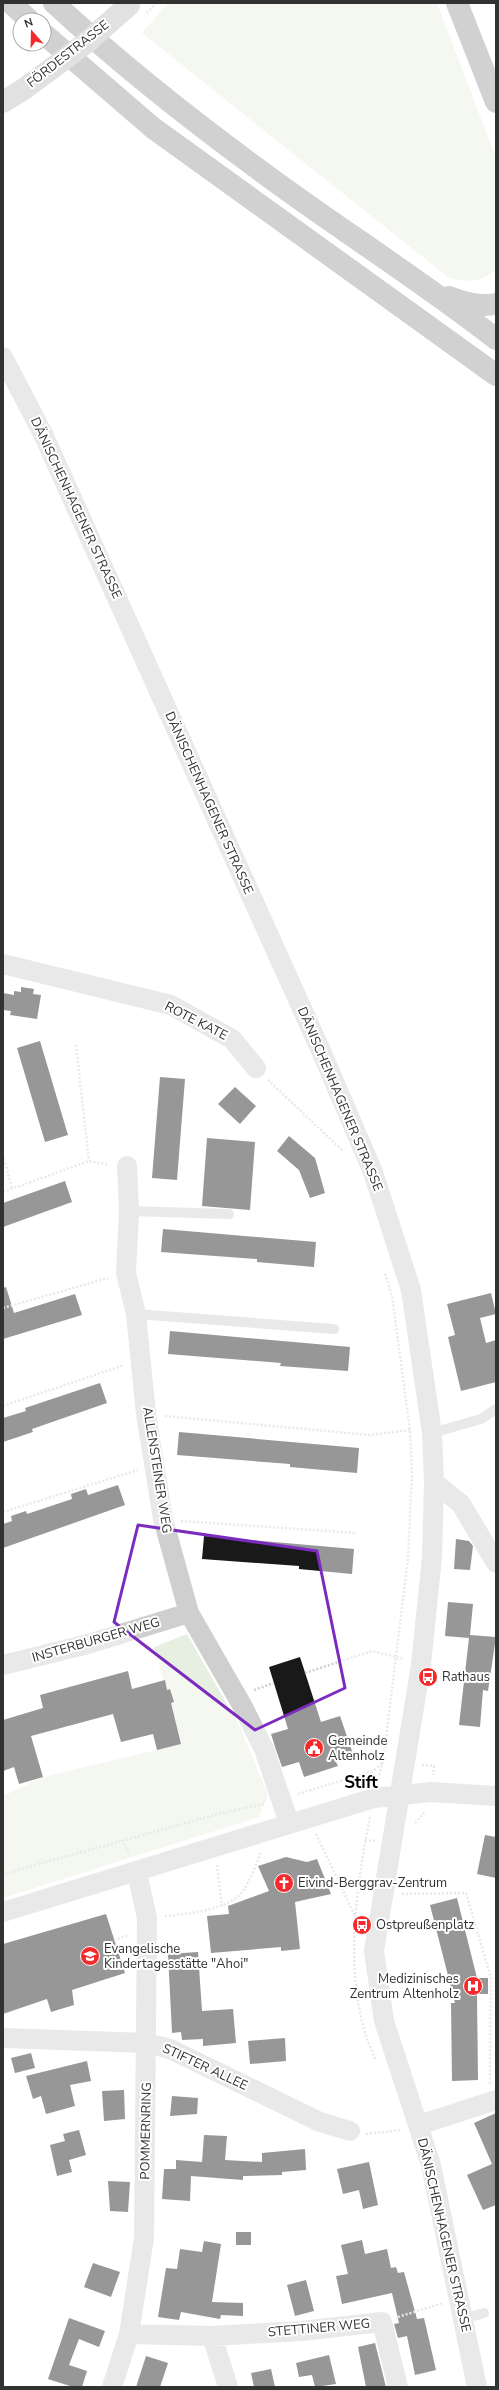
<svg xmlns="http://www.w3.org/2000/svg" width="499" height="2390" viewBox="0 0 499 2390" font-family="'Nunito Sans',sans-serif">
<rect width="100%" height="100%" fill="#fff"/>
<path fill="#e7f0e0" d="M168,3H437L496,158V270C480,283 468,282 449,278L142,33Z
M187,1634L241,1729L268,1795L259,1817L3,1898V1796L43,1777L181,1744L154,1647Z"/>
<path fill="#191919" d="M21,987L34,989L33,994L41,995L37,1019L10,1015L11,1011L3,1010V993L14,995V991L21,992Z
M40,1041L68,1135L45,1142L17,1048Z
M160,1077L185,1079L177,1180L152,1178Z
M235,1087L256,1106L240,1124L218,1104Z
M289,1136L315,1158L325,1193L310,1198L299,1170L277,1151Z
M207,1138L255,1142L250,1210L202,1206Z
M65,1181L72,1202L3,1227V1203Z
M163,1229L316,1242L314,1267L257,1262V1259L161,1252Z
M6,1287L14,1313L75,1294L82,1315L3,1339V1288Z
M491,1293L496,1314L480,1318L486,1343L496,1340V1382L461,1391L448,1337L455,1335L447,1304Z
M170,1331L350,1347L348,1371L280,1366L281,1363L168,1354Z
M100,1383L107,1403L32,1429L33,1432L3,1442V1418L26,1411L25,1408Z
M179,1432L359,1448L357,1473L290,1467V1464L177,1455Z
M118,1485L125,1505L3,1548V1524L12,1521L11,1516L26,1511L27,1514L72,1499L71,1494L86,1489L88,1495Z
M204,1536L354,1549L352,1574L299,1569V1566L202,1559Z
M456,1539L469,1541L473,1546L470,1570L454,1569Z
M448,1602L473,1604L470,1635L496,1637L488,1691L483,1690L480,1727L459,1725L469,1638L445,1636Z
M300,1657L321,1722L340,1716L354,1757L336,1762L338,1766L304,1777L299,1762L282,1767L276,1750L271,1734L288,1729L269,1667Z
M128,1671L132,1689L165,1680L167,1690L170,1689L174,1702L171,1703L181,1744L157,1750L153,1734L121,1742L113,1714L31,1736L43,1777L19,1784L14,1767L3,1771V1720L43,1708L40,1695Z
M485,1835L496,1837V1878L477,1874Z
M286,1857L307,1862L317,1859L331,1894L295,1902L300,1949L281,1951V1947L211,1953L207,1916L229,1914L228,1906L269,1891L258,1866Z
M457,1898L477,1978H488V1994H477L478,2080L452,2081L451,2003H455L430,1905Z
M106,1914L125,1973L72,1990L74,2005L51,2012L47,1999L3,2014V1944Z
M198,1952L202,2011L233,2009L236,2043L203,2046V2039L182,2040L181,2032L172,2033L168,1954Z
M285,2038L286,2061L250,2064L248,2041Z
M31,2053L35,2068L15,2073L11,2058Z
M87,2061L91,2081L70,2085L75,2106L46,2114L41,2096L33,2099L26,2076Z
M124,2090L125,2119L104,2121L102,2091Z
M172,2096L198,2098L197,2114L170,2116Z
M496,2113V2205L483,2210L467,2175L492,2164L474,2123Z
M79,2130L86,2155L69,2160L72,2172L57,2176L50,2145L65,2141L63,2134Z
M204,2135L227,2136L225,2160L262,2162V2153L305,2149L306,2170L282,2172V2175L243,2176V2180L191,2176L190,2201L162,2199L164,2169H176V2160L202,2162Z
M369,2162L378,2205L363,2209L359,2190L343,2194L337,2169Z
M108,2181L130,2182L128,2212L110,2211Z
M236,2232H251V2245H236Z
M362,2240L365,2254L387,2249L391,2268L396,2267L398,2273L404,2272L417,2319L424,2318L436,2370L415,2375L407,2336L398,2338L394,2324L399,2323L392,2293L342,2304L336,2276L348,2274L341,2245Z
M204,2241L221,2244L212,2302L243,2303V2316L221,2315L220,2319L181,2312L179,2320L158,2317L166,2268L177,2269L180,2249L202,2252Z
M93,2263L120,2272L111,2297L84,2287Z
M306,2280L314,2311L295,2316L287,2285Z
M69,2318L105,2331L99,2347L79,2339L69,2365L87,2371L82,2387H73L48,2379Z
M375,2343L386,2387H366L358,2347Z
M329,2355L336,2384L315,2387L312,2375L299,2377L296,2363Z
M146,2356L168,2363L160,2387H136Z
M271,2369L275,2387H254L251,2373Z"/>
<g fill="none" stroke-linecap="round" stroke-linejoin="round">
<path stroke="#cfcfcf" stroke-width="2.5" stroke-dasharray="2 2" stroke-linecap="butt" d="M147,13L156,3
M76,1045L89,1161
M268,1080L343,1151
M3,1155L12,1189
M3,1192L89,1161L109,1165
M3,1308L108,1278
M3,1406L124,1365
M165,1416L369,1435L410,1430
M3,1512L138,1470
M181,1521L357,1533
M305,1673L372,1651L404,1659
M254,1690L274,1683
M422,1765L434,1766L433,1775
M378,1779L383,1762L408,1559L412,1474L410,1430L392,1296L385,1273
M298,1794L373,1771L382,1763
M370,1817C355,1891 341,1991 376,2060
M415,1823L426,1811
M316,1834L356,1918
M122,1840L129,1854
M365,1840L375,1841
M217,1865L222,1906
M3,1874L222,1813L264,1804
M402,1894L466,1893L491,1978L490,2084
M165,1916C187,1914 229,1910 243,1891C251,1879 256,1865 261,1852
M114,1940L129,1935
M366,2134L401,2130
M398,2317L443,2303"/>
<path stroke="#cfcfcf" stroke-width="10" d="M129,1211L229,1214
M136,1314L334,1329
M432,1433L481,1419L496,1409
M463,2319L484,2313"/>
<path stroke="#cfcfcf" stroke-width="20" d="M3,357L43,434L322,1053L373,1172L411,1290L432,1433L434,1482L432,1557L421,1665L374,1951L384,2021L431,2165L477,2387
M3,964L171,1005L232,1039L256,1068
M127,1166L129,1211L126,1273L136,1314L146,1414L163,1519L189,1613L243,1707L264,1749L289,1823
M434,1482L461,1504L496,1563
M3,1665L88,1644L189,1613
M3,1912L374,1798L431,1792L496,1796
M3,2038L147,2043L170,2049L320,2122L350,2131
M419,2125L496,2100
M129,2334L212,2336L301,2331L382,2322L398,2387
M212,2336L228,2387
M112,2387L129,2334L144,2238L147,1918L137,1873"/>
<path stroke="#bcbcbc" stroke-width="22" d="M3,102L24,89"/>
<path stroke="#999" stroke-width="22" d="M11,3L29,20
M54,3C119,63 187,117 258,169C336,227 419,279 496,339
M457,3L496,102
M44,34L153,128L496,375
M449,297C466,303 478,307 496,304"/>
<path stroke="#bcbcbc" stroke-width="22" d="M24,89L86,43L129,5"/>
</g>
<path d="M0 0H499V2390H0ZM138,1525L317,1551L345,1688L255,1730L114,1622Z" fill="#fff" fill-opacity=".55" fill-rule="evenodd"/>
<path fill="none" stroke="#7b2cbf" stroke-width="3" stroke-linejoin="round" d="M138,1525L317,1551L345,1688L255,1730L114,1622Z"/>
<defs>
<g id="bus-disc" transform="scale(1)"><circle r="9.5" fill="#f32b2d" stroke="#fff"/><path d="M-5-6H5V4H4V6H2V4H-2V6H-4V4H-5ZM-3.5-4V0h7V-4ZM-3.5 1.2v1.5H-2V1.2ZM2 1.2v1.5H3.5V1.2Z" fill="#fff"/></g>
<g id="civic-disc" transform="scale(1)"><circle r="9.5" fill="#f32b2d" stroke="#fff"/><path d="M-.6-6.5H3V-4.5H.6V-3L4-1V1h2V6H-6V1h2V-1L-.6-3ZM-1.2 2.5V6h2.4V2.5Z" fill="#fff"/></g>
<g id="church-disc" transform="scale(1)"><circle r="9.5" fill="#f32b2d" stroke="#fff"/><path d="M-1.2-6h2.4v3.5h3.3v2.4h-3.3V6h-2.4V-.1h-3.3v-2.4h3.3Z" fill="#fff"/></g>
<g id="school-disc" transform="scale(1)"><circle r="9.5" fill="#f32b2d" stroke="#fff"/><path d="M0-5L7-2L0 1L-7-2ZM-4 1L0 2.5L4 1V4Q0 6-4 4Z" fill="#fff"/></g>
<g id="hospital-disc" transform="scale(1)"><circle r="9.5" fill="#f32b2d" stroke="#fff"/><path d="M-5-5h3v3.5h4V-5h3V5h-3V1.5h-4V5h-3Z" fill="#fff"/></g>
</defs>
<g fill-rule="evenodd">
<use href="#bus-disc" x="428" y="1677"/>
<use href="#civic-disc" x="314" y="1748"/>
<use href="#church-disc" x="284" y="1883"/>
<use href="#bus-disc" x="362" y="1925"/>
<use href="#school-disc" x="90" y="1956"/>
<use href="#hospital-disc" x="473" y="1986"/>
</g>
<g text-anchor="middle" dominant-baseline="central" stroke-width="4" stroke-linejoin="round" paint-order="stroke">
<g font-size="13" fill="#323232" stroke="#fff">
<text transform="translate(68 54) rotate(-38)">FÖRDESTRASSE</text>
<text transform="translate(76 508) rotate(65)">DÄNISCHENHAGENER STRASSE</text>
<text transform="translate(209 803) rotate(66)">DÄNISCHENHAGENER STRASSE</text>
<text transform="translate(196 1021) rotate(27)">ROTE KATE</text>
<text transform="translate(340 1099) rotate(67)">DÄNISCHENHAGENER STRASSE</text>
<text transform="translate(157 1470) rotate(81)">ALLENSTEINER WEG</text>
<text transform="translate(96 1640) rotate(-16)">INSTERBURGER WEG</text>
<text transform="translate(205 2067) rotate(25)">STIFTER ALLEE</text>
<text transform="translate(146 2131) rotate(-89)">POMMERNRING</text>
<text transform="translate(444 2235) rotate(77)">DÄNISCHENHAGENER STRASSE</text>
<text transform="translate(319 2328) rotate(-5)">STETTINER WEG</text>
</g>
<g font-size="13" fill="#323232" stroke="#fff" text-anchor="start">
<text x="442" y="1677">Rathaus</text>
<text x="328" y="1741">Gemeinde<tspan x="328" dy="15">Altenholz</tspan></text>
<text x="298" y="1883">Eivind-Berggrav-Zentrum</text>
<text x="376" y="1925">Ostpreußenplatz</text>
<text x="104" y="1949">Evangelische<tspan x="104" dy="15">Kindertagesstätte "Ahoi"</tspan></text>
<text x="459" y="1979" text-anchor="end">Medizinisches<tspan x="459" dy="15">Zentrum Altenholz</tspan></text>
</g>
<g font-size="17" font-weight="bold" fill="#000" stroke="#fff">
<text x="361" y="1782">Stift</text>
</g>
</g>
<rect width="499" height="2390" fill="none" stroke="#323232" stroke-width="8"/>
<g transform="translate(32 32) rotate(340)"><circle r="19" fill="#ffffff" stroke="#adadad"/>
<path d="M0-3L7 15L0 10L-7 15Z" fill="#f32b2d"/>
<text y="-6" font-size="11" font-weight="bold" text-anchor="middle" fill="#323232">N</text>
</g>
</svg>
